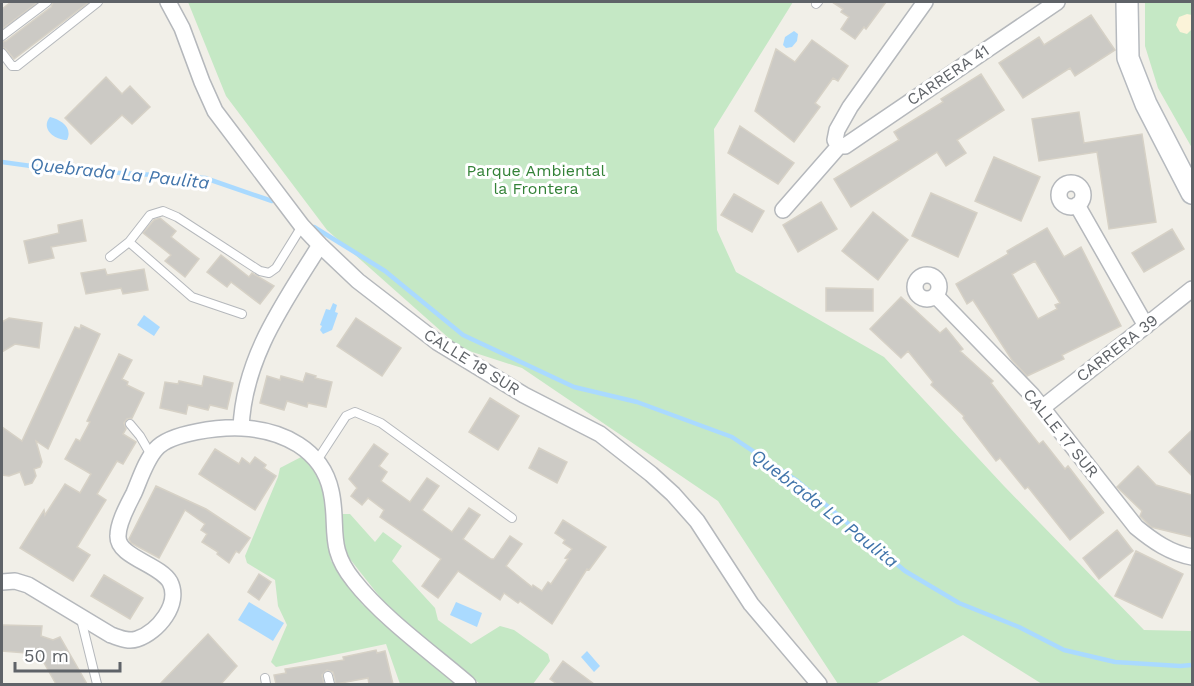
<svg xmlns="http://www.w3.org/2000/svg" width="1194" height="686" viewBox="0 0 1194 686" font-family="'Work Sans',sans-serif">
<rect width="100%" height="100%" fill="#f1efe8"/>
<path fill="#c5e8c5" d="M188,2H793L714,129L717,230L736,272L884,357L1004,486L1144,630L1192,631V684H1042L963,635L875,684H838L718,501L522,368L460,348L327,230L226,96Z
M1145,2H1192V148L1158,88L1145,46Z
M303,456L317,464L324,482L331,561L363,605L396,626L461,684H400L386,644L276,667L271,662L287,625L278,606L275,580L247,563L245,556L278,477L280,468Z
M339,514H350L375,542L383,532L402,546L392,561L435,608L438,620L471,644L500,626L514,630L548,654L550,661L533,684H480L387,606L342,549Z"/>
<path fill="#fbf3d9" d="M1187,14L1192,15V29L1187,34L1180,32L1176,25L1179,17Z"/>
<path fill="#aadaff" d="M794,31L798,34L797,41L792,47L786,48L783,45L785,37Z
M50,117C61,120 73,127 67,140C55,140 40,129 50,117Z
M333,303L337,305L335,312L338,313L332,330L323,334L320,330L322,326L320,325L326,309L330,310Z
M144,315L160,327L154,336L137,325Z
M249,602L284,623L273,641L238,620Z
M456,602L482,613L477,627L450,615Z
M587,651L600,666L594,672L581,657Z"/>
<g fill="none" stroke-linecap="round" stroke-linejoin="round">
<path stroke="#aadaff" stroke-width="4.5" d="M2,162L53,169L205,178L272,201
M314,227L385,271L463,335L574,387L637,402L732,437L796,480L905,571L959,603L1019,627L1064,650L1115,662L1180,666L1192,665"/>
</g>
<path fill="#cccac5" stroke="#d6d1c6" stroke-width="1.5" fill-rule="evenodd" d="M11,2H38L2,29V9Z
M53,2H89L14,59L6,49L2,47V42L6,41L51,7Z
M832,2H886L866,29L864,27L855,39L841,29L849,17L841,12L843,9Z
M1091,15L1115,50L1075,76L1070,68L1023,98L999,63L1039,37L1044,45Z
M812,40L848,66L838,81L833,78L815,103L820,107L794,142L755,111L776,49L795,62Z
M981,74L1004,110L957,140L966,153L946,166L937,152L851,207L834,179L899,140L894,132L943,102L941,99Z
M106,77L122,94L130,86L150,107L132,124L122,115L91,144L65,118Z
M1079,112L1084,143L1142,134L1156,222L1109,229L1097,152L1039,161L1032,119Z
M740,126L794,163L778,184L728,153Z
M994,157L1040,177L1021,221L975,201Z
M931,193L977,213L958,257L912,236Z
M734,194L764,211L752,232L721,215Z
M821,202L837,229L798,252L783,225Z
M873,212L908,240L878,280L842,251Z
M160,218L176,231L171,237L199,259L185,277L165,261L171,255L143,233L154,220Z
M82,220L86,241L51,247L54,258L29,263L24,241L59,233L58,225Z
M1047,228L1064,257L1081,247L1121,326L1062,355L1064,359L1027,376L1012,360L973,300L967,304L956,284L1008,254L1007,251ZM1035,261L1060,303L1055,305L1057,309L1038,319L1012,274Z
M1172,229L1184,249L1144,272L1132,253Z
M221,255L249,277L252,273L274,286L260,304L231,282L227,287L207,272Z
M105,269L107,275L144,269L148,290L123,294L121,288L86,294L81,273Z
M826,288L873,289V311H826Z
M901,297L940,333L946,328L963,349L960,351L993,381L991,383L1039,444L1043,441L1065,469L1068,466L1104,513L1102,512L1103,513L1070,540L1028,487L1025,489L1000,458L996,461L963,418L964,416L931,385L933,382L908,351L901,358L870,329Z
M9,318L42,323L39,348L15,344L2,352V322Z
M356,318L401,348L382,376L337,346Z
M81,325L100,334L48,449L36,441L42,462L40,467L34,469L36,476L32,483L25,485L20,472L9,476L2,475V427L22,441L75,327L80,329Z
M119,354L132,360L122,379L128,382L127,385L144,393L132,418L127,419L124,423L126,429L123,434L136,442L123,464L117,461L97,494L106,500L77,547L90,555L73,581L20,548L44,510L45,515L65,484L80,493L91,474L65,459L76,439L80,441L90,422L87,421Z
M306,373L316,376L315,378L332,382L326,407L308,403L307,407L287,401L284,410L260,403L267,376L280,380L281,376L303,382Z
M204,376L233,383L227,409L210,405L208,410L188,405L186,414L160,408L165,382L178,384L179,381L202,386Z
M490,398L519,416L498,450L469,432Z
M1192,430V476L1169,452Z
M374,444L388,454L379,466L387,472L381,481L410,502L427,478L439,486L422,510L452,532L469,508L480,515L463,539L491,559H494L510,536L522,544L506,566L532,587L533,585L542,591L548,582L551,584L568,559L565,558L572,549L563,543L565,540L555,533L563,520L606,547L589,570L587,569L552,624L520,601L518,603L504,593L500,600L458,571L438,598L422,586L441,559L380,517L384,510L368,498L362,505L351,496L357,488L349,479Z
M539,448L567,462L557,483L529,468Z
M215,449L239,464L242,458L250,464L255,457L266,465L264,468L276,476L255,510L199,474Z
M1138,466L1156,485L1192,495V537L1151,527L1140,516L1142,511L1117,487Z
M156,486L206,509L250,538L239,553L236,551L229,563L217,554L218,552L202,542L207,534L201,530L205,524L185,510L159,558L131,543L129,539Z
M1117,530L1133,551L1099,579L1083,558Z
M1136,551L1183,574L1162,618L1115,596Z
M259,574L271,582L259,600L248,592Z
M104,575L143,598L130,619L91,596Z
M2,625L42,626L41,636L53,640L60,637L87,684H56L39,654L2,651Z
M208,634L237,666L221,684H160Z
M376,650L377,653L385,651L393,684H369L368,678L336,684L333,672L327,670L322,675L324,684H276L274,675L286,673L285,669L344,660L343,657Z
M563,661L594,684H557L550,679Z"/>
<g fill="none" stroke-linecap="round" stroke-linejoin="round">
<g stroke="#b5b8bc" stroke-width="10">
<path id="lane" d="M816,4L818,2
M2,36L47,2
M2,53L12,66H17L98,2
M129,242L192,297L242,314
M110,257L129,242L150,215L163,211L177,217L260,271L269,273L276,268L302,226
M130,424L140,436L151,455
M318,459L346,416L355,412L381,423L512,518
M81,619L97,684
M328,676L330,684
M265,678L266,684"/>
</g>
<g stroke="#b5b8bc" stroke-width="18">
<path id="street" d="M168,2L182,28L202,82L215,111L302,226L320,245L358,281L437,342L524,395L600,434L651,474L673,494L697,521L751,604L819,684
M839,146L835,140L837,130L850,107L925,2
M1059 195a12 12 0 1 1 24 0a12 12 0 1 1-24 0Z
M1077,205L1146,326
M783,210L839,146H845L1057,2
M915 287a12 12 0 1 1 24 0a12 12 0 1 1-24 0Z
M936,296L1032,395L1136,527C1153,541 1170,553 1192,557
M1042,408L1192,289
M241,428C244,357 284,303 320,245
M2,582L15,581L28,585L111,635C120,638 128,642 137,639C158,632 181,604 170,582C160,564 117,557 118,536C118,522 128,505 134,493C140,479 146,460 156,449C171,432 221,427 242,428C282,430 322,449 331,491C339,527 326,547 354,581C383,618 432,653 468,684"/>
</g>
<g stroke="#b6babf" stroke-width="24">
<path id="secondary" d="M1127,2L1128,58L1146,104L1192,193"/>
</g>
<use href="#lane" stroke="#fff" stroke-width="8"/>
<use href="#street" stroke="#fff" stroke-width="15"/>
<use href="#secondary" stroke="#fff" stroke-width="21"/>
</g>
<g text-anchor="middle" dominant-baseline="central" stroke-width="6" stroke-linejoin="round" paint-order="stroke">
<g font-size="16" fill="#5f6368" stroke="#fff">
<text transform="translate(948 75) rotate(-34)">CARRERA 41</text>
<text transform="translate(1117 348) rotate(-38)">CARRERA 39</text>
<text transform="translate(472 362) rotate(32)">CALLE 18 SUR</text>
<text transform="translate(1061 433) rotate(51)">CALLE 17 SUR</text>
</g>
<g font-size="16" fill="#348238" stroke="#fff">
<text x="536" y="170">Parque Ambiental<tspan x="536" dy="18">la Frontera</tspan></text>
</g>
<g font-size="18" font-style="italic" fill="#4174aa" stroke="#fff">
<text transform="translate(120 173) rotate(6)">Quebrada La Paulita</text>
<text transform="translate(825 508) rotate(38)">Quebrada La Paulita</text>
</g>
</g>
<rect width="1194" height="686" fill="none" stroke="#5f6368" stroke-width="6"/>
<path d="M15 662v9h105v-9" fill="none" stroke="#5f6368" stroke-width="3"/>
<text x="24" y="662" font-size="18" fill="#5f6368" stroke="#ffffff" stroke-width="4.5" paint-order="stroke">50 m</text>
</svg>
